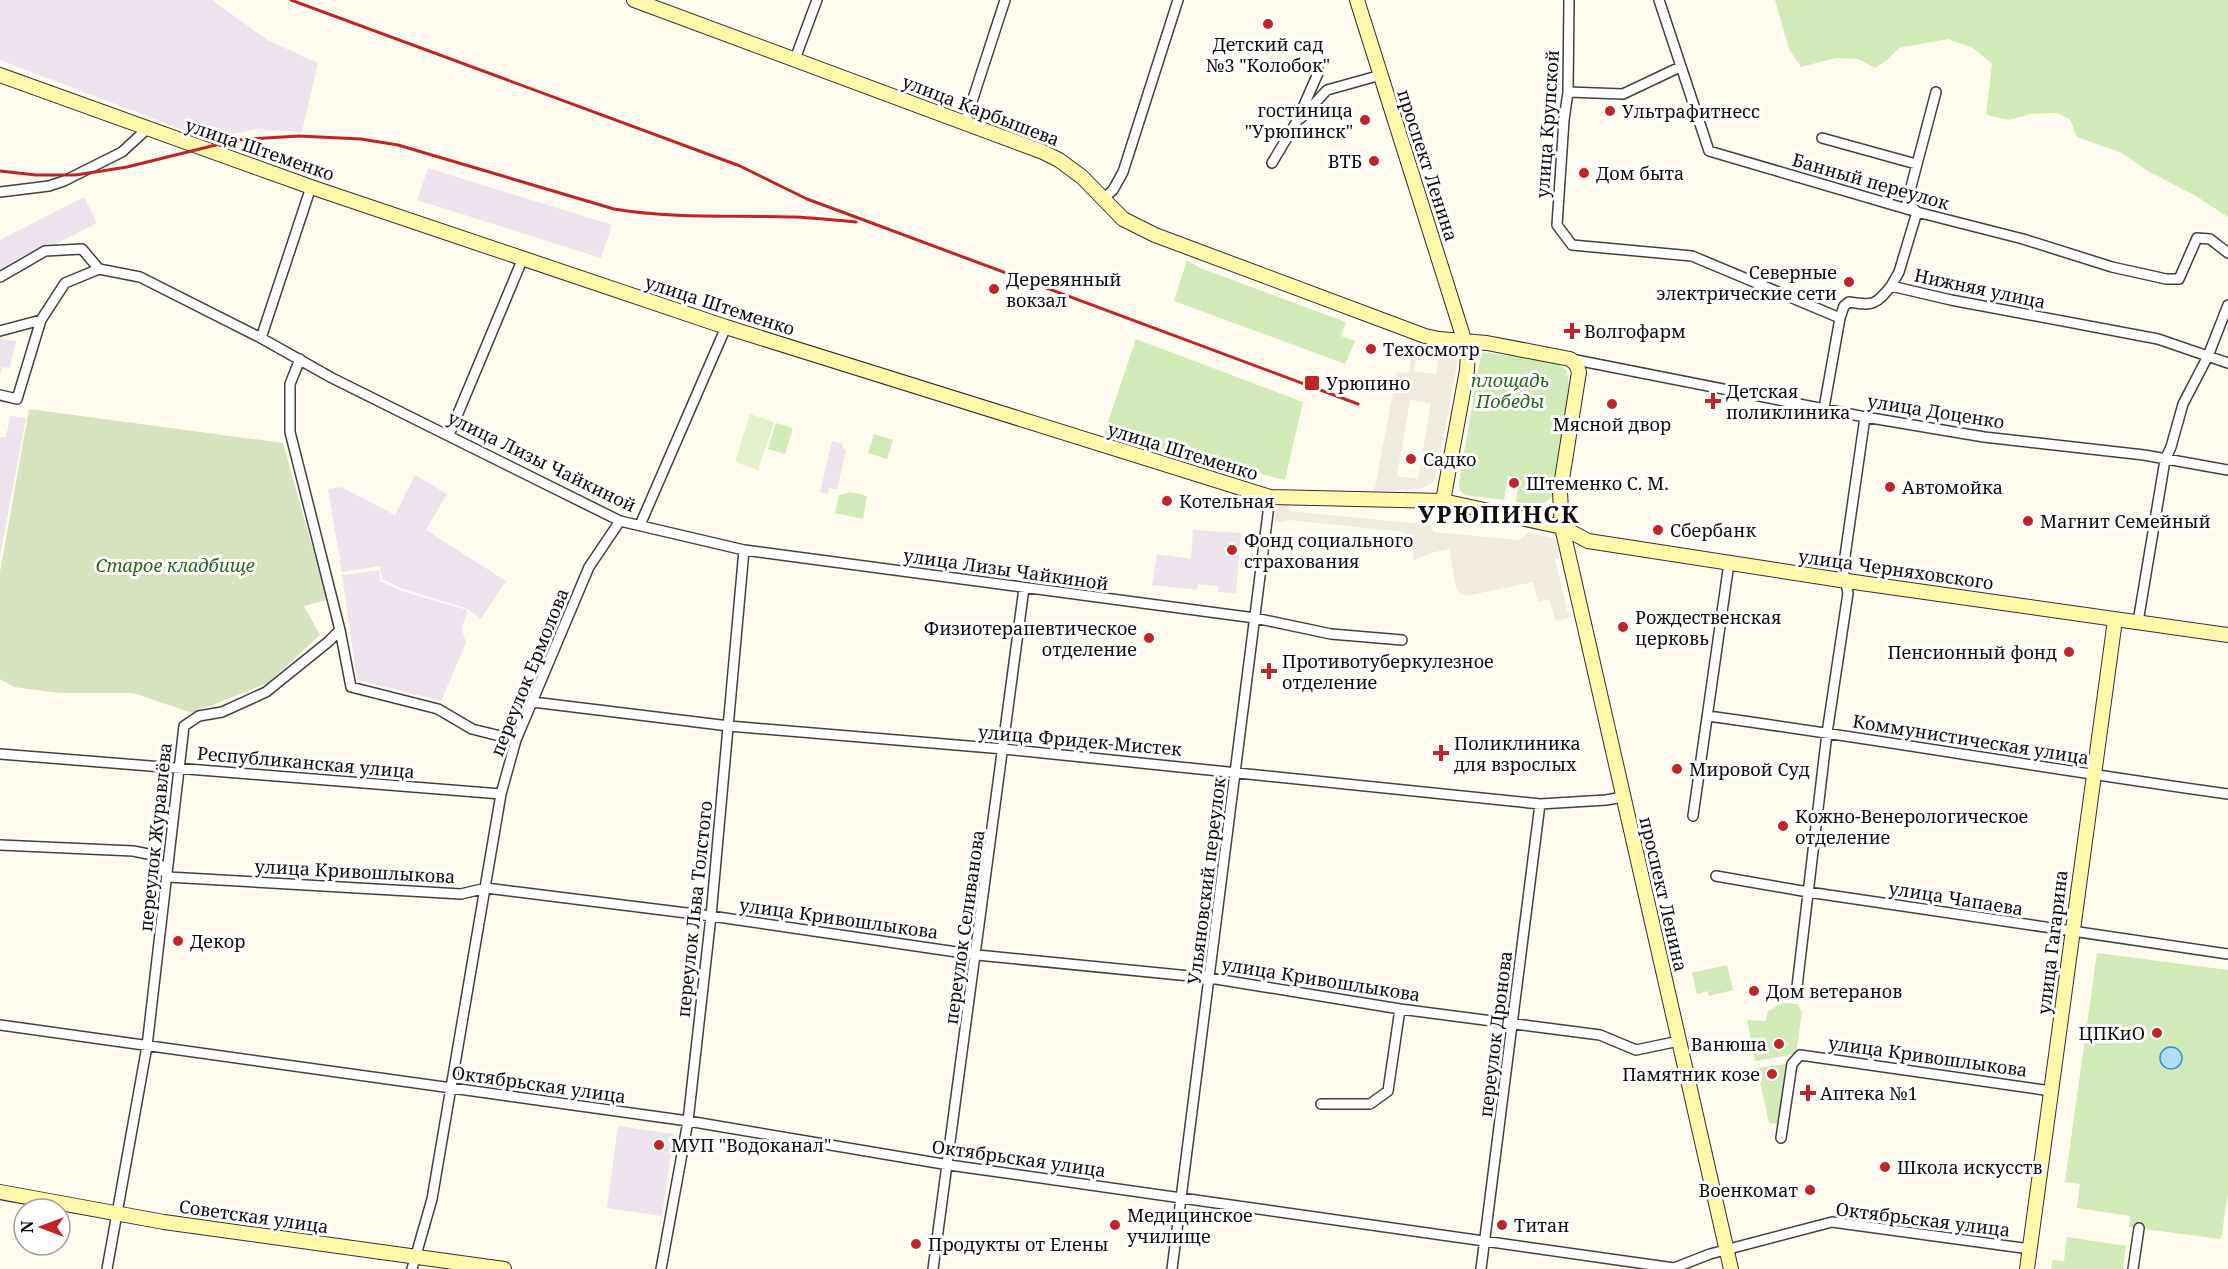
<svg xmlns="http://www.w3.org/2000/svg" width="2228" height="1269" viewBox="0 0 2228 1269" font-family="'Noto Serif',serif">
<rect width="100%" height="100%" fill="#fffcef"/>
<path fill="#ece3ed" d="M0,0H212L269,41L318,63L302,132L257,129L207,139L0,60Z
M428,168L612,225L601,258L417,200Z
M84,197L97,223L50,247L18,258L0,270V240Z
M0,339L16,341L10,368L2,367L0,375Z
M10,416L26,418L0,557V437H6Z
M832,441L843,444L842,448L846,450L837,490L829,488L828,494L820,492Z
M415,475L447,494L426,530L506,581L481,619L468,609L403,589L382,579L380,566L342,572L328,489L341,487L395,515Z
M1193,530L1241,533L1236,593L1218,592V586L1198,584L1197,590L1152,585L1157,554L1191,559Z
M379,570L380,581L402,591L467,610L462,629L466,643L441,701L357,680L342,575Z
M618,1126L674,1134L662,1216L607,1208Z"/>
<path fill="#d1eab8" d="M1775,0H2228V217L2196,196L2146,170L2122,153L2077,137L2070,119L2056,113L2030,114L2009,120L1986,115L1992,64L1973,48L1948,39L1899,48L1887,60L1875,68L1858,59L1836,58L1801,67L1789,49Z
M1187,260L1200,268L1346,322L1341,336L1355,341L1345,364L1174,301Z
M1136,339L1303,402L1285,480L1104,434Z
M1483,352L1557,363L1567,371L1569,384L1554,492L1551,498L1542,505L1516,502L1519,477L1508,476L1504,500L1465,495L1460,490L1459,482L1480,360Z
M776,423L793,428L785,454L768,449Z
M874,434L893,440L887,459L868,453Z
M850,492L867,496L863,519L835,513L839,495Z
M2097,953L2228,970V1194L2221,1239L2129,1227L2130,1216L2077,1208L2080,1184L2065,1182Z
M1727,965L1733,990L1709,996L1708,991L1697,994L1692,973Z
M1783,1003L1798,1004L1802,1012L1796,1054L1755,1061L1747,1020L1766,1021L1768,1011Z
M1786,1064L1778,1124L1769,1123L1757,1068Z
M2067,1237L2126,1246L2123,1269H2051L2053,1260L2064,1261Z"/>
<path fill="#d6e2c0" d="M29,409L283,443L327,600L304,606L320,635L268,683L192,713L133,693H59L14,687L0,679V572Z"/>
<path fill="#e3f1ca" d="M750,414L774,422L758,470L735,462Z"/>
<path fill="#efebde" fill-rule="evenodd" d="M1413,338L1449,348L1456,355L1458,360L1435,481L1421,489L1374,492L1397,372L1409,373ZM1417,352L1439,356L1436,374L1414,371ZM1410,400L1431,403L1418,479L1397,476Z
M1288,504L1289,511L1422,524L1423,509L1429,510L1428,523L1434,532L1520,540L1528,532L1553,538L1557,542L1559,558L1555,559L1569,618L1556,621L1549,599L1538,602L1533,582L1466,596L1459,592L1456,587L1449,549L1430,553L1413,561L1414,542L1404,532L1289,520L1284,522H1274L1276,509L1282,505Z"/>
<path fill="#b3dcf7" stroke="#398fcf" stroke-width="1.5" d="M2160 1058a11 11 0 1 1 22 0a11 11 0 1 1-22 0Z"/>
<g fill="none" stroke-linecap="round" stroke-linejoin="round">
<g stroke="#414141" stroke-width="12">
<path id="street" d="M1569,0L1568,92L1564,120L1557,225L1572,245L1692,256L1840,318L1844,306L1849,302C1873,306 1876,305 1891,286L1951,300L2158,339L2228,363
M1659,0L1709,151L1917,212L2023,239L2112,267L2166,279H2179L2197,238L2210,239L2228,253
M795,59L817,0
M1568,92L1623,94L1680,67
M1301,118L1327,90L1381,75
M965,123L1005,0
M1822,138L1916,164
M1272,163L1297,121L1319,71
M0,192L49,186L64,181L122,152L147,129
M1103,199L1113,190L1123,172L1178,0
M0,277L45,251L82,249L99,269L140,277L261,338L332,378L620,521L744,550L1255,618L1331,634L1402,640
M1891,286L1899,272L1917,212L1907,202L1936,92
M0,331L41,320
M261,338L311,187
M1571,359L1865,417L1984,437L2144,455L2228,470
M0,395L17,399L41,320L65,283L99,269
M1824,408L1840,318
M449,435L523,258
M640,525L726,327
M2138,622L2165,460L2171,447L2183,404L2208,356L2228,305
M340,630L351,687L438,709L472,729L516,740
M533,702L729,726L1004,749L1540,804L1606,800L1623,797
M1708,716C1882,740 2054,770 2228,794
M0,754L501,794
M1693,816L1729,563
M0,845L133,851L153,855L168,877L461,894L486,888L711,916L977,955L1210,978L1400,1009L1600,1035L1636,1050L1679,1041
M1716,876L1808,892L2228,954
M1796,995L1827,733L1848,593L1843,570L1865,417
M0,1025L688,1121L949,1165L1674,1268L1710,1254L1832,1222L2030,1249
M1321,1104H1370L1388,1091L1400,1009
M1781,1138L1792,1064L1800,1055L2051,1091
M107,1269L147,1046L184,726L199,716L222,712L266,692L328,642L340,630L290,432V384L300,359
M412,1269L432,1199L501,794L516,740L589,567L620,521
M661,1269L688,1121L711,916L744,550
M933,1269L1024,588
M1172,1269L1270,497
M1481,1269L1540,804
M2133,1269L2139,1228"/>
</g>
<g stroke="#303030" stroke-width="16">
<path id="secondary" d="M634,0L1043,152L1059,160L1082,177L1123,219L1155,235L1425,336L1439,339L1487,343L1570,359L1576,364L1579,372L1560,492L1562,527L1731,1269
M1357,0L1468,352L1467,370L1443,501
M0,75L311,187L726,327L1270,497L1443,501L1562,527L1588,541L1847,581L2228,635
M0,1192L164,1222L504,1269
M2027,1269L2115,620"/>
</g>
<use href="#street" stroke="#fff" stroke-width="9"/>
<use href="#secondary" stroke="#fff8aa" stroke-width="14"/>
<path stroke="#c12427" stroke-width="3" d="M291,0L740,166L807,199L853,216L1358,404
M0,171L36,175H76L127,167L236,140L299,136L361,139L398,145L614,209C674,219 734,215 795,217C816,218 836,220 856,222"/>
</g>
<g fill="#c12427" stroke="#fff" stroke-width="2">
<circle cx="1268" cy="24" r="6"/>
<circle cx="1610" cy="111" r="6"/>
<circle cx="1365" cy="120" r="6"/>
<circle cx="1374" cy="161" r="6"/>
<circle cx="1584" cy="173" r="6"/>
<circle cx="1849" cy="282" r="6"/>
<circle cx="994" cy="289" r="6"/>
<path d="M1569 322h6v6h6v6h-6v6h-6v-6h-6v-6h6z"/>
<circle cx="1371" cy="349" r="6"/>
<rect x="1304" y="375" width="16" height="16" rx="3"/>
<path d="M1710 392h6v6h6v6h-6v6h-6v-6h-6v-6h6z"/>
<circle cx="1612" cy="404" r="6"/>
<circle cx="1411" cy="459" r="6"/>
<circle cx="1514" cy="483" r="6"/>
<circle cx="1890" cy="487" r="6"/>
<circle cx="1167" cy="501" r="6"/>
<circle cx="2028" cy="521" r="6"/>
<circle cx="1658" cy="530" r="6"/>
<circle cx="1232" cy="550" r="6"/>
<circle cx="1623" cy="627" r="6"/>
<circle cx="1149" cy="638" r="6"/>
<circle cx="2069" cy="652" r="6"/>
<path d="M1266 662h6v6h6v6h-6v6h-6v-6h-6v-6h6z"/>
<path d="M1438 744h6v6h6v6h-6v6h-6v-6h-6v-6h6z"/>
<circle cx="1677" cy="769" r="6"/>
<circle cx="1783" cy="826" r="6"/>
<circle cx="178" cy="941" r="6"/>
<circle cx="1754" cy="991" r="6"/>
<circle cx="2157" cy="1033" r="6"/>
<circle cx="1779" cy="1044" r="6"/>
<circle cx="1772" cy="1074" r="6"/>
<path d="M1805 1084h6v6h6v6h-6v6h-6v-6h-6v-6h6z"/>
<circle cx="659" cy="1145" r="6"/>
<circle cx="1885" cy="1167" r="6"/>
<circle cx="1810" cy="1190" r="6"/>
<circle cx="1115" cy="1225" r="6"/>
<circle cx="1502" cy="1225" r="6"/>
<circle cx="916" cy="1244" r="6"/>
</g>
<g text-anchor="middle" dominant-baseline="central" stroke-width="6" stroke-linejoin="round" paint-order="stroke">
<g font-size="18" fill="#0e0e0e" stroke="#fff" text-anchor="start">
<text x="1268" y="44" text-anchor="middle">Детский сад<tspan x="1268" dy="21">№3 "Колобок"</tspan></text>
<text x="1353" y="110" text-anchor="end">гостиница<tspan x="1353" dy="21">"Урюпинск"</tspan></text>
<text x="1622" y="111">Ультрафитнесс</text>
<text x="1362" y="161" text-anchor="end">ВТБ</text>
<text x="1596" y="173">Дом быта</text>
<text x="1837" y="272" text-anchor="end">Северные<tspan x="1837" dy="21">электрические сети</tspan></text>
<text x="1006" y="279">Деревянный<tspan x="1006" dy="21">вокзал</tspan></text>
<text x="1584" y="331">Волгофарм</text>
<text x="1383" y="349">Техосмотр</text>
<text x="1326" y="383">Урюпино</text>
<text x="1726" y="391">Детская<tspan x="1726" dy="21">поликлиника</tspan></text>
<text x="1612" y="424" text-anchor="middle">Мясной двор</text>
<text x="1423" y="459">Садко</text>
<text x="1526" y="483">Штеменко С. М.</text>
<text x="1902" y="487">Автомойка</text>
<text x="1179" y="501">Котельная</text>
<text x="2040" y="521">Магнит Семейный</text>
<text x="1670" y="530">Сбербанк</text>
<text x="1244" y="540">Фонд социального<tspan x="1244" dy="21">страхования</tspan></text>
<text x="1635" y="617">Рождественская<tspan x="1635" dy="21">церковь</tspan></text>
<text x="1137" y="628" text-anchor="end">Физиотерапевтическое<tspan x="1137" dy="21">отделение</tspan></text>
<text x="2057" y="652" text-anchor="end">Пенсионный фонд</text>
<text x="1282" y="661">Противотуберкулезное<tspan x="1282" dy="21">отделение</tspan></text>
<text x="1454" y="743">Поликлиника<tspan x="1454" dy="21">для взрослых</tspan></text>
<text x="1689" y="769">Мировой Суд</text>
<text x="1795" y="816">Кожно-Венерологическое<tspan x="1795" dy="21">отделение</tspan></text>
<text x="190" y="941">Декор</text>
<text x="1766" y="991">Дом ветеранов</text>
<text x="2145" y="1033" text-anchor="end">ЦПКиО</text>
<text x="1767" y="1044" text-anchor="end">Ванюша</text>
<text x="1760" y="1074" text-anchor="end">Памятник козе</text>
<text x="1820" y="1093">Аптека №1</text>
<text x="671" y="1145">МУП "Водоканал"</text>
<text x="1897" y="1167">Школа искусств</text>
<text x="1798" y="1190" text-anchor="end">Военкомат</text>
<text x="1127" y="1215">Медицинское<tspan x="1127" dy="21">училище</tspan></text>
<text x="1514" y="1225">Титан</text>
<text x="928" y="1244">Продукты от Елены</text>
</g>
<g font-size="18" fill="#0e0e0e" stroke="#fff">
<text transform="translate(981 110) rotate(21)">улица Карбышева</text>
<text transform="translate(1547 124) rotate(-86)">улица Крупской</text>
<text transform="translate(260 149) rotate(19)">улица Штеменко</text>
<text transform="translate(1428 165) rotate(72)">проспект Ленина</text>
<text transform="translate(1871 181) rotate(16)">Банный переулок</text>
<text transform="translate(1980 288) rotate(12)">Нижняя улица</text>
<text transform="translate(720 305) rotate(18)">улица Штеменко</text>
<text transform="translate(1936 411) rotate(9)">улица Доценко</text>
<text transform="translate(1183 451) rotate(17)">улица Штеменко</text>
<text transform="translate(542 461) rotate(26)">улица Лизы Чайкиной</text>
<text transform="translate(1006 569) rotate(8)">улица Лизы Чайкиной</text>
<text transform="translate(1896 569) rotate(8)">улица Черняховского</text>
<text transform="translate(529 672) rotate(-68)">переулок Ермолова</text>
<text transform="translate(1971 739) rotate(9)">Коммунистическая улица</text>
<text transform="translate(1080 740) rotate(5)">улица Фридек-Мистек</text>
<text transform="translate(306 762) rotate(5)">Республиканская улица</text>
<text transform="translate(155 837) rotate(-84)">переулок Журавлёва</text>
<text transform="translate(355 871) rotate(3)">улица Кривошлыкова</text>
<text transform="translate(1206 881) rotate(-83)">Ульяновский переулок</text>
<text transform="translate(1664 894) rotate(77)">проспект Ленина</text>
<text transform="translate(1956 898) rotate(9)">улица Чапаева</text>
<text transform="translate(694 909) rotate(-84)">переулок Льва Толстого</text>
<text transform="translate(839 918) rotate(8)">улица Кривошлыкова</text>
<text transform="translate(964 927) rotate(-82)">переулок Селиванова</text>
<text transform="translate(2052 942) rotate(-83)">улица Гагарина</text>
<text transform="translate(1321 979) rotate(9)">улица Кривошлыкова</text>
<text transform="translate(1495 1034) rotate(-83)">переулок Дронова</text>
<text transform="translate(1928 1056) rotate(8)">улица Кривошлыкова</text>
<text transform="translate(539 1084) rotate(8)">Октябрьская улица</text>
<text transform="translate(1019 1158) rotate(8)">Октябрьская улица</text>
<text transform="translate(254 1216) rotate(8)">Советская улица</text>
<text transform="translate(1923 1219) rotate(7)">Октябрьская улица</text>
</g>
<g font-size="18" font-style="italic" fill="#2a671d" stroke="#fff">
<text x="1510" y="380">площадь<tspan x="1510" dy="21">Победы</tspan></text>
<text x="175" y="565">Старое кладбище</text>
</g>
<g font-size="24" font-weight="bold" letter-spacing="1.5" fill="#0e0e0e" stroke="#fff">
<text x="1499" y="513">УРЮПИНСК</text>
</g>
</g>
<g transform="translate(42 1227) rotate(270)"><circle r="28" fill="#ffffff" stroke="#9f9f9f" stroke-width="1.5"/>
<path d="M0-4.5L10 22L0 15L-10 22Z" fill="#c12427"/>
<text y="-9" font-size="16" font-weight="bold" text-anchor="middle" fill="#0e0e0e">N</text>
</g>
</svg>
